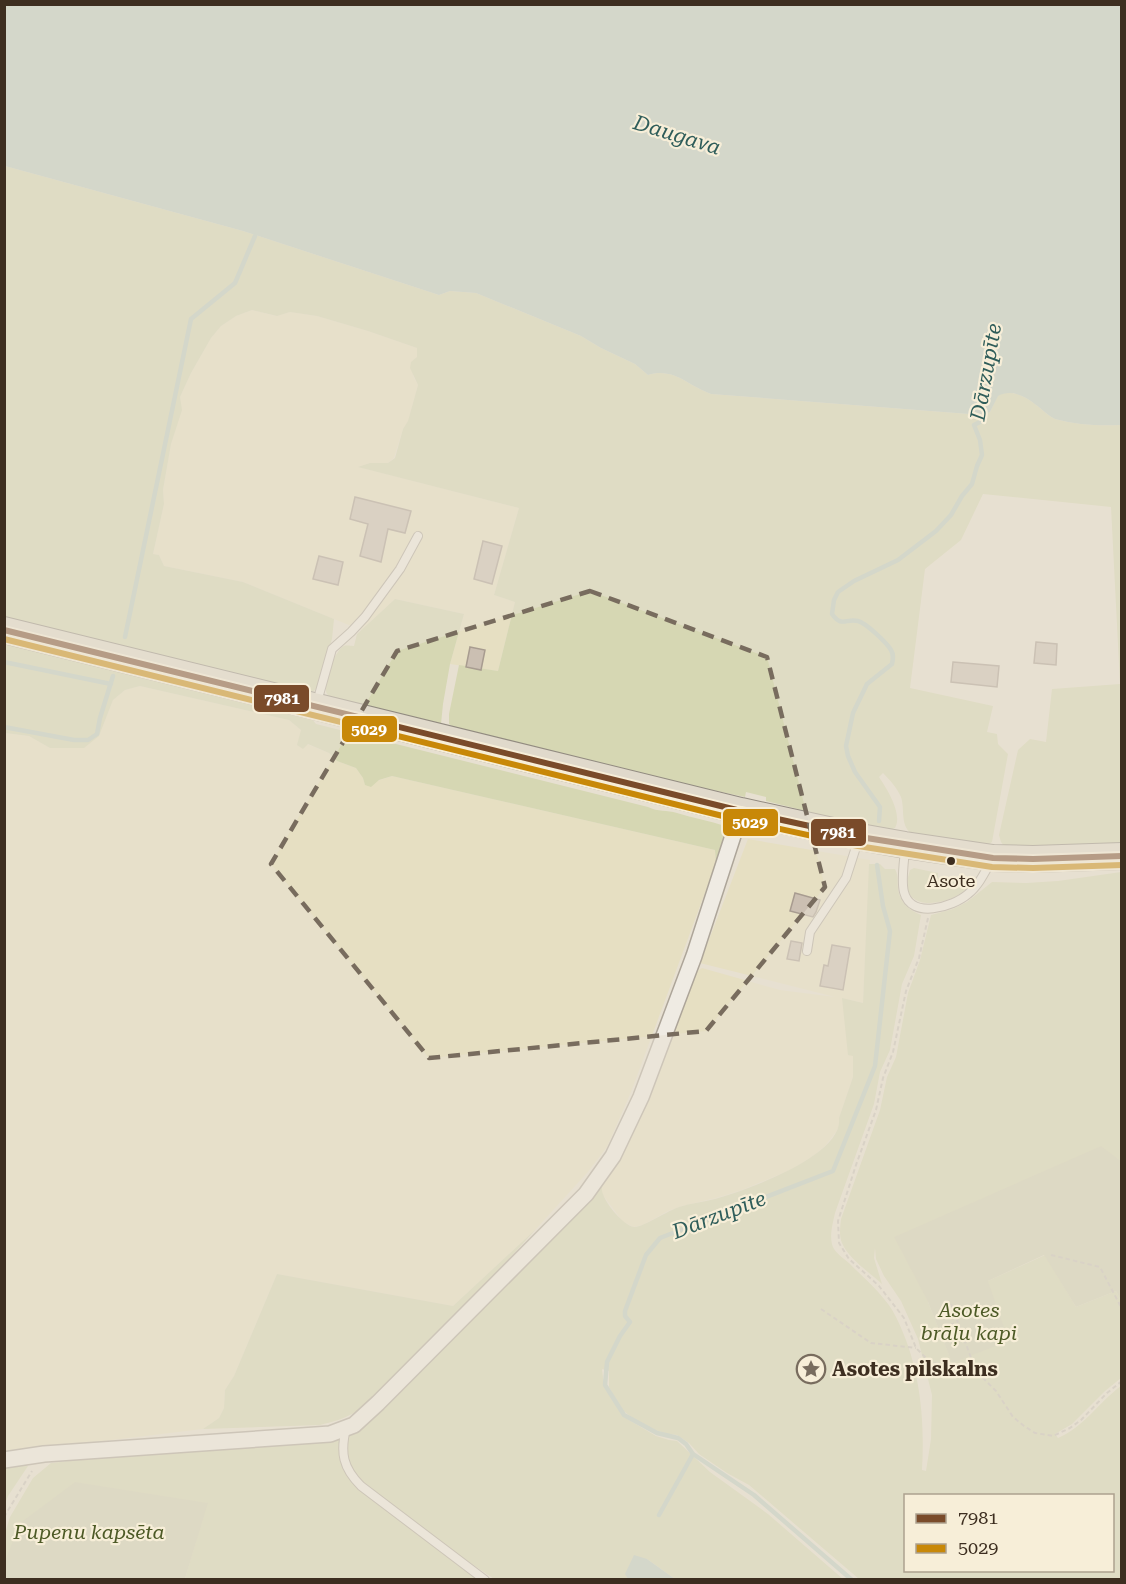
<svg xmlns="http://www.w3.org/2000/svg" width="1126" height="1584" viewBox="0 0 1126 1584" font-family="'Roboto Serif',serif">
<rect width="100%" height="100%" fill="#e7e0d1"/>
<path fill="#e6dfc2" d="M252,310L276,316L290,312L317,316L368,331L417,348V357L413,376L418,385L408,422L403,429L394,458L388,463H370L359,467L519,508L494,595L515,602L498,671L450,664L464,614L395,599L361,630L243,582L164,566L159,555L153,554L164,504L163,491L171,444L181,410L180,397L191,373L211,338L221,326L236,316Z
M140,686L289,720L301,730L303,749L307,744L329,753L337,761L356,768L363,778L365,785L392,776L715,850L716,863L631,1092L607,1147L587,1173L536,1229L453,1306L277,1274L234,1376L225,1390L224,1408L219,1418L203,1429L5,1453V733L29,736L50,748L99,736L113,700L125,690Z
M748,839L870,860L863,1003L842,998L853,1056V1077L839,1118L840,1124L836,1132L825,1146L812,1157L790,1170L742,1190L716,1198L682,1206L668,1211L643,1225L633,1227L622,1221L617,1214L602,1194L601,1188L691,975L702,968L780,990L835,997L700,963Z"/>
<path fill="#d6d7b3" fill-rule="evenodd" d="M5,166L243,231L439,295L450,291L476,293L581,336L601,348L635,364L648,375C674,367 688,386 711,394L982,415L990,412L998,395C1013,388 1028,398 1040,408C1045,412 1050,417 1055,419C1077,425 1100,426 1121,425V845L1050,848L1005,847L1001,842L999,835L1018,750L1030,739L1046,742L1052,689L1120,684L1111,507L983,494L961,540L925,569L910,688L993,706L987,732L997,734L998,744L1008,754L992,842L989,844L911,833C900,825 905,809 901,797C897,788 890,780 883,773L879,777C887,789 903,814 895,828L889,830L813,815L802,810L766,801V797L746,792L745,797L660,779L455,728L449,724V714L459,665L498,671L515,602L494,595L519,508L358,467L370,463H388L395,458L403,429L408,421L418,385L410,368L411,362L417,357V348L368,331L317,316L290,312L277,316L252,310L236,316L221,326L211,338L191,373L180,397L182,410L171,444L163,490L164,504L153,554L159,555L164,566L243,582L334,619L332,639L318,686L314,691H308L5,618Z
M395,599L464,614L450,664L443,704L441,724L345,702C340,700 331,699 327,694C322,686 335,649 344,646C345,645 353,646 354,646L357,634Z
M5,640L307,713L316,724L648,807C658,812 667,810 677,813C693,818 710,821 725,826L727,835L716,863L715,850L392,776L379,780L371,787L365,785L363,778L356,768L337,761L329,753L308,744L303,749L297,745L301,730L289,720L140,686L125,690L113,700L99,736L84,748H50L29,736L5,733Z
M869,864H880L885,869H895C899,876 897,882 898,889C900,903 909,910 921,915L914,956L902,984L890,1050L880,1072L874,1104L835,1213C833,1223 828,1239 834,1249C838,1255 846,1260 851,1265C865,1279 888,1299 896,1317C920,1365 925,1418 922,1470L926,1471L931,1439L932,1395L918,1339L901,1301L884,1276L876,1259L875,1248L874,1258L882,1284C870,1273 848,1258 842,1243C839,1236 840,1227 841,1219L880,1110L887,1077L896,1057L908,993L920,960L931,915L953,909L967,902L992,882L1026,883L1058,881L1121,872V1161L1100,1147L928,1302L952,1362L988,1281L1045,1255L1076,1307L1116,1291L1121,1301V1378L1105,1391L1072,1424L1055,1434L1058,1438C1084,1427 1099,1402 1121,1386V1579H859L749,1485L727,1473L699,1454L689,1443L677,1435L668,1434L655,1430L637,1421L622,1410L609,1387V1371L602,1369L604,1387L624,1417L656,1436L669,1440L677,1441L710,1472L768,1514L843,1579H675L647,1559L630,1566L626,1574L628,1579H494L441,1543L440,1550L477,1579H185L207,1503L5,1561V1533L10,1517L33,1478L51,1463L122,1455L249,1448L333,1439L603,1181C602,1185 601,1190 603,1194C606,1204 623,1225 634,1227C642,1228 669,1210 679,1207C691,1203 703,1202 715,1199C744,1191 844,1156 839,1118L853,1077V1056L848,1055L842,998L863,1003ZM906,1496H1112V1570H906Z
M914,868L938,873V878L958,882L960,877L970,879L971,884C955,906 894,917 910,870Z
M536,1229C498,1272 458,1312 418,1352C400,1370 375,1400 354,1413C343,1419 332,1422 320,1425L203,1429L219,1418L224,1408L225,1390L234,1376L277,1274L453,1306Z
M21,1462L28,1466L8,1496L5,1504V1464Z"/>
<path fill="#d1d1b3" d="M1101,1146L1121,1161V1301L1116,1291L1076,1307L1044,1255L988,1281L1009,1341L952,1363L928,1302L894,1237Z
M75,1482L208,1503L185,1579H5V1561L20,1523Z"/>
<path fill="#bcccc2" d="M5,4L1121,5V425C1099,426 1077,425 1055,419C1050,417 1045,412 1040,408C1028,398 1013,388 998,396L990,412L982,415L711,394C688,386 674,367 648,375L635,364L601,348L581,336L476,293L450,291L439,295L243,231L5,166Z
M634,1555L647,1559L675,1579H628L625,1574Z"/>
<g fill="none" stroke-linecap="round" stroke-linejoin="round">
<path stroke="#bcccc2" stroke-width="4.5" d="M125,637L191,319L235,283L255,236
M4,662L111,684
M4,727L74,740H88L97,734L100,718L113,676
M879,821L880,807L855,772L848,756L846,746L853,713L867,684L892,664C893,659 894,655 891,650C887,643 866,623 858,621C846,618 842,628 832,614L834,600L838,592L854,581L898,560L936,531L951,515L962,496L972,484L977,466L982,455L980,440L974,425L980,422L982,408
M659,1515L693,1454
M852,1580L754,1495L693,1454L686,1444L678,1438L657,1433L624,1415L605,1385L607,1362L620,1336L630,1322L625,1316V1311L646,1255L660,1238L833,1171L875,1066L890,931L883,906L877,865"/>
</g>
<path fill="#cbbfb2" stroke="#a89c90" stroke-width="1.5" d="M355,497L411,511L405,533L388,529L381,562L360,556L368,524L350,519Z
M483,541L502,546L492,584L474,579Z
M319,556L343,562L338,585L313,579Z
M1036,642L1057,644L1056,665L1034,663Z
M470,647L485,650L481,670L466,667Z
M953,662L999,666L997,687L951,682Z
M795,893L820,900L816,912L813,917L790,911Z
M791,941L802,943L799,961L787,959Z
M832,945L850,948L843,990L820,986L824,965L828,966Z"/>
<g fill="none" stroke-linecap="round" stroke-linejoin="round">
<g stroke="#ada599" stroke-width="10">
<path id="service" d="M317,702L332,649L351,632L365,617L400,569L418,536
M905,850C904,862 901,881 904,892C911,920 953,907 968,894C978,886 984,874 990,863
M807,951L810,932L846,878L858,841
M346,1428C340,1453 343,1468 361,1486L485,1580"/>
</g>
<g stroke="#ada599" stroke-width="18">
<path id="minor" d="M4,1460L44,1454L330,1434L354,1425L378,1403L586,1194L613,1156L641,1097L694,956L741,811"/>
</g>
<g stroke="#928b80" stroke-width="28">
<path id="trunk" d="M4,630L741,811L860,837L905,845L993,858L1033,859L1122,856"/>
</g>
<path stroke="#c8c2b9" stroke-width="2" stroke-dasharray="4.5 3" stroke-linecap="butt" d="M928,918L919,958L906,991L893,1052L883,1078L876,1110L856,1165L838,1221L839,1243L849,1259L879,1286L904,1318L916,1348L931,1363L956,1365L976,1371L996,1391L1013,1417L1024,1426L1035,1433L1053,1436L1070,1428L1081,1420L1107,1393L1122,1381
M1051,1255L1100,1267L1122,1309
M951,1304L976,1371
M821,1309L871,1343L916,1348
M950,1325L958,1322
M4,1517L32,1471"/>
<use href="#service" stroke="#efebe3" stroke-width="8"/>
<use href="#minor" stroke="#efebe3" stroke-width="15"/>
<use href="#trunk" stroke="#e0d9cb" stroke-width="26"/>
<g stroke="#f7eed8" stroke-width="10">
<path id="bus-1" d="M4,630L741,811L860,837L993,858L1033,859L1122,856"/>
</g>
<g stroke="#f7eed8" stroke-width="10">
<path id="bus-2" d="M4,639L739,820L858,846L992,867L1033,868L1122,865"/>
</g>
<use href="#bus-1" stroke="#7a4b2a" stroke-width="6"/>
<use href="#bus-2" stroke="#c88808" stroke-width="6"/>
</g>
<path d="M0 0H1126V1584H0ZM590,591L767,657L825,887L706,1031L429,1058L271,864L397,651Z" fill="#e7e0d1" fill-opacity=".55" fill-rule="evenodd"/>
<path fill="none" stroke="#786c5e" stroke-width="4.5" stroke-dasharray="12 8" stroke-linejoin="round" d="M590,591L767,657L825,887L706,1031L429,1058L271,864L397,651Z"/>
<defs>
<g id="sight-ring" transform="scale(1.5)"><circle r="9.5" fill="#f7eed8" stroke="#786c5e" stroke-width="1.5"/><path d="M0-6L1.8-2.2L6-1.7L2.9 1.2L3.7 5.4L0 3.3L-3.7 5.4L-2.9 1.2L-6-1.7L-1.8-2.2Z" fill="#786c5e"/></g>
</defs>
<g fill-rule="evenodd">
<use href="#sight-ring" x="811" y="1369"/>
</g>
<circle fill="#3d2e20" stroke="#f7eed8" stroke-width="2" cx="951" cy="861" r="5"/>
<g text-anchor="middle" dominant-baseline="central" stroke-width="4.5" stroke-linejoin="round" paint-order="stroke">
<g font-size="18" fill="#3d2e20" stroke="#f7eed8">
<text x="951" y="880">Asote</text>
</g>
<g font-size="20" font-style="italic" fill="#4d5a26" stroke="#f7eed8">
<text x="969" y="1310">Asotes<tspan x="969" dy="23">brāļu kapi</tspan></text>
<text x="89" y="1532">Pupenu kapsēta</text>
</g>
<g font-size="20" font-weight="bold" fill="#3d2e20" stroke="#f7eed8" text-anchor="start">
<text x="832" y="1369">Asotes pilskalns</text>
</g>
<g font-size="21" font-style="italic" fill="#2f5d5a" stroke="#f7eed8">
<text transform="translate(677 135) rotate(17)">Daugava</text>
<text transform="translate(986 372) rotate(-80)">Dārzupīte</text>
<text transform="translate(719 1215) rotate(-21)">Dārzupīte</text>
</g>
</g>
<g stroke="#f7eed8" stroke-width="2">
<rect x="253" y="684" width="57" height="29" rx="6" fill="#7a4b2a"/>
<rect x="341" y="715" width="57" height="28" rx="6" fill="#c88808"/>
<rect x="722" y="808" width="57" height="29" rx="6" fill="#c88808"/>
<rect x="810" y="818" width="57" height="29" rx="6" fill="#7a4b2a"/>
</g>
<g font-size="16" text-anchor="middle" font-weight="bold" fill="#fff">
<text x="282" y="704">7981</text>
<text x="369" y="735">5029</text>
<text x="750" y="828">5029</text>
<text x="838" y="838">7981</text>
</g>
<rect width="1126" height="1584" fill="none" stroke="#3d2e20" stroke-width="12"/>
<rect x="904" y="1494" width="210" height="78" fill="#f7eed8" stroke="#ada18e" stroke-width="1.5"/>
<rect x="916" y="1514" width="30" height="9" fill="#7a4b2a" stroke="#ada18e" stroke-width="1.5"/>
<text x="958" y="1524" font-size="18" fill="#3d2e20">7981</text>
<rect x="916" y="1544" width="30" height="9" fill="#c88808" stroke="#ada18e" stroke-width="1.5"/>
<text x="958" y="1554" font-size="18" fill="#3d2e20">5029</text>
</svg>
